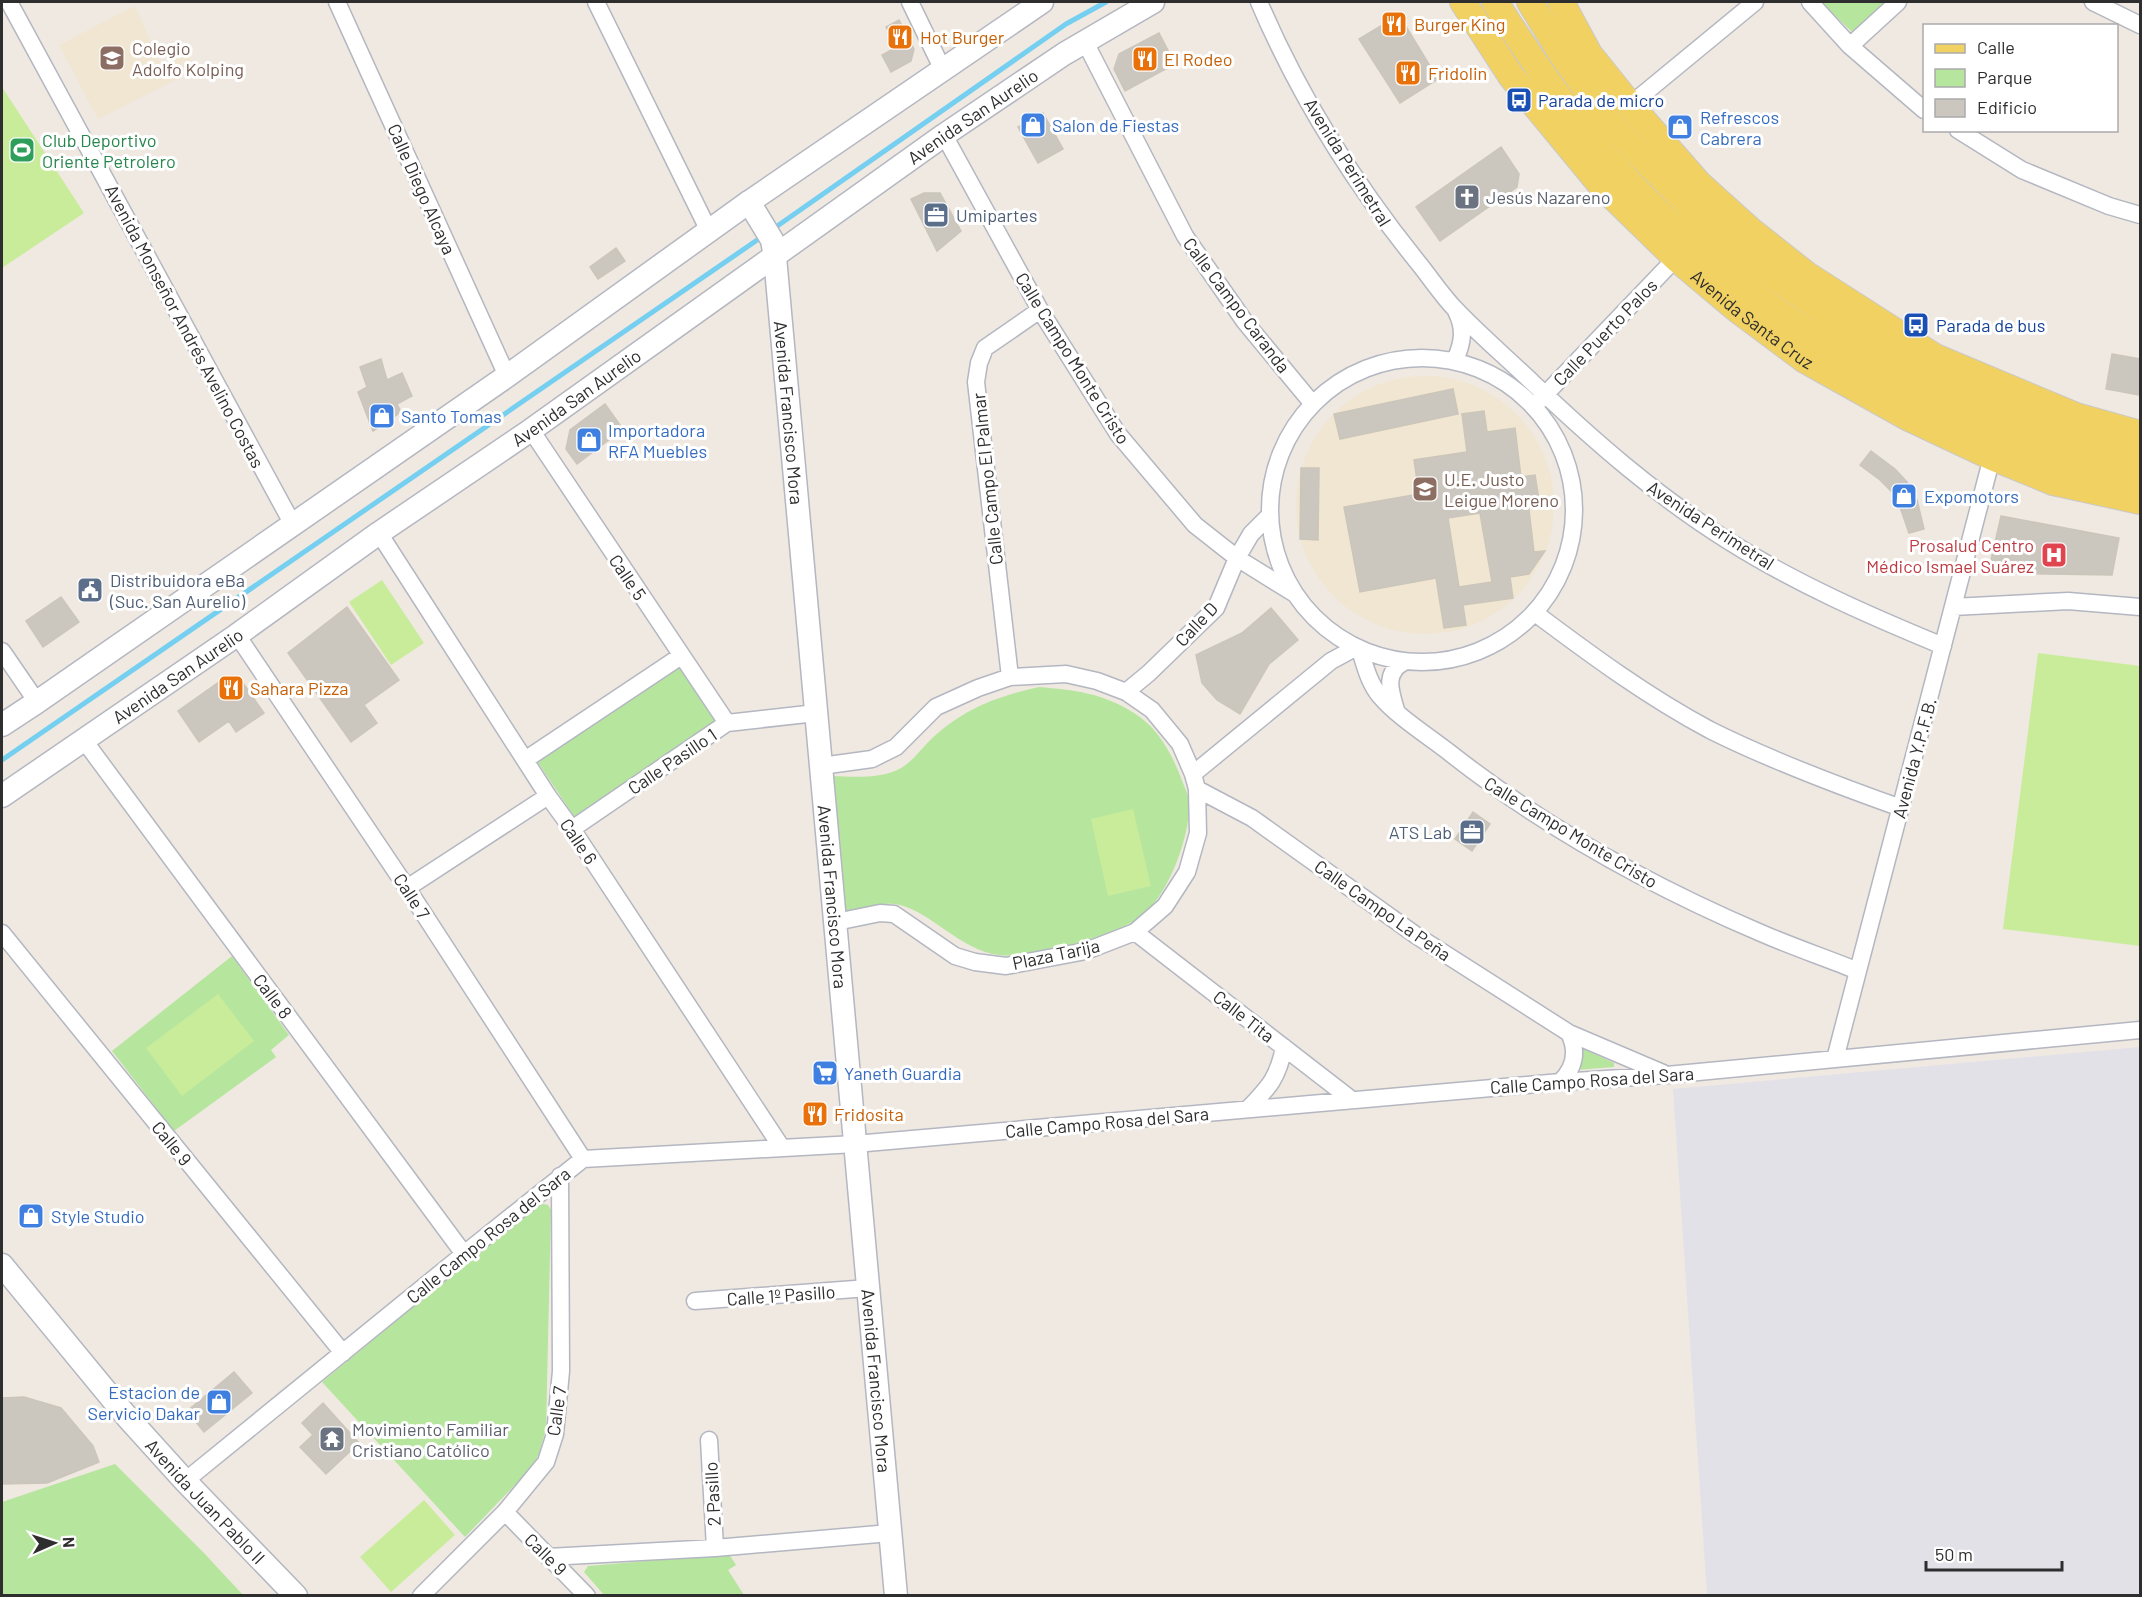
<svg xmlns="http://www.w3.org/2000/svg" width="2142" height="1597" viewBox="0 0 2142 1597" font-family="Barlow,sans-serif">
<rect width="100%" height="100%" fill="#efe9e1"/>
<path fill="#e3e1e8" d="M2140,1047V1595H1707L1673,1089Z"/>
<path fill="#f0e6d1" d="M135,6L161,65L187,52L195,70L98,119L59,45Z
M1296 505a129 129 0 1 1 258 0a129 129 0 1 1-258 0Z"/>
<path fill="#b6e59e" d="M1821,2H1885L1852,32Z
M680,667L716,723L575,818L537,761Z
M1039,687C1074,690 1103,693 1134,713C1159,728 1173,756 1183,783C1185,788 1188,794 1189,800C1192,831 1170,891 1146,912C1129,927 1106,934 1085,941C1065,947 1019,958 999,955C960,951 927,907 894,904C877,902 860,911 846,918L832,776C853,777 882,779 901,768C915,760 925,743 938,733C970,706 999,696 1039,687Z
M232,956L289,1035L271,1050L276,1057L174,1131L112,1051Z
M1581,1048L1614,1063V1067L1576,1070Z
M539,1203L548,1205L551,1210L546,1429L539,1453L534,1465L465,1537L322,1382Z
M115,1464L203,1552L243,1595H2V1502Z
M729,1554L736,1565L728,1570L744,1595H604L584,1572L588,1566Z"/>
<path fill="#c9ec9a" d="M2,87L84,213L2,268Z
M382,580L424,643L391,665L349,602Z
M2038,653L2140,666V946L2003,929Z
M1133,809L1151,886L1108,896L1091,819Z
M218,994L254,1041L182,1096L146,1048Z
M424,1500L455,1535L391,1592L360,1557Z"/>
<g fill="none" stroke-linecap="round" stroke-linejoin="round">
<path stroke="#75cff0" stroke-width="5" d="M773,229L1066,24L1106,2
M2,760L763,236"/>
</g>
<path fill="#cbc7bf" stroke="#cbc5ba" stroke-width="1.5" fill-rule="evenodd" d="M1399,15L1438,79L1400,103L1359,39Z
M899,20L914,49L911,61L891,72L882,55L897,47L886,27Z
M1159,33L1175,64L1125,91L1114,69L1119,54Z
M1043,113L1063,149L1038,163L1018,127Z
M1501,147L1519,174L1517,187L1440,241L1416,207Z
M924,193H940L961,231L937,251L911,199Z
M616,248L625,261L598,279L590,267Z
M2112,354L2140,359V395L2106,389Z
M381,359L387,380L402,373L412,396L397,404L401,412L373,431L358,392L367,387L360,367Z
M1453,389L1458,414L1340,439L1334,414Z
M605,404L623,429L577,464L566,449L570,430Z
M1484,411L1487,432L1515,428L1521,477L1535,475L1539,500L1528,502L1534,552L1545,551L1529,574L1510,577L1513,598L1463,605L1466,625L1444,628L1436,578L1360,592L1344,507L1419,494L1414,460L1467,452L1462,414ZM1480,513L1492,582L1459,587L1448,518Z
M1871,451L1895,469L1907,482L1917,500L1924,529L1909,533L1900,507L1891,491L1880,480L1860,465Z
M1301,468H1319L1318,540L1300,539Z
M2001,516L2119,538L2112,575L1988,573Z
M61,597L79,622L43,647L26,621Z
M347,607L399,680L364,705L377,723L351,742L288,653Z
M1271,608L1298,640L1269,664L1240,714L1217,700L1202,683L1196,655L1242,633Z
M226,677L243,683L264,713L236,732L229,721L199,742L178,711Z
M1473,812L1490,824L1472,851L1455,839Z
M824,1105L826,1121L806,1124L804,1108Z
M234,1372L252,1393L204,1432L187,1411Z
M24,1397L61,1408L93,1446L99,1462L47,1483L2,1484V1398Z
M323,1403L359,1443L326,1474L300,1447L313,1435L302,1423Z"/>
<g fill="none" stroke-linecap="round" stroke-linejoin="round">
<g stroke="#b4b7c1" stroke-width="19">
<path id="street" d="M9,2L292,523
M337,2L507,376
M596,2L709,231
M910,2L943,70
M1259,2C1299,96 1356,186 1420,265C1432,280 1443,297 1457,311C1481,336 1508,359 1534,384C1595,442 1658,497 1730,542C1797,584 1870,616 1943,646
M1810,2L1850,46L1924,110
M2093,2L2140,25
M1085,42L1185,236L1245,322L1312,403
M1850,46L1898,2
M1630,105L1755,2
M1958,130L2022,170L2109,206L2140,215
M944,135L1040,310L1118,434L1195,525L1237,558L1295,594
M1270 510a152 152 0 1 1 304 0a152 152 0 1 1-304 0Z
M1455,360C1463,343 1465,328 1456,311
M1539,401L1676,258
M531,430L727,723
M379,533L548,796L572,829L782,1148
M1953,607L2068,601L2140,607
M1535,613C1591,655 1648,697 1710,730C1772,761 1836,785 1901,808
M237,635L407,888L583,1159
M1360,650C1365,666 1369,683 1380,696C1399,718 1427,735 1450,753C1544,827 1651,886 1761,933C1793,947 1826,958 1858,971
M2,651L37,702
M1010,677L976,382L979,363L985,348L1040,310
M1126,692L1149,673L1216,608L1237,558L1251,534L1270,515
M1396,710C1391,692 1383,673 1404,662
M83,739L464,1254
M525,760L681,656
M821,766L872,759L896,747L936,707L978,688L1010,677L1066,674L1097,681L1126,692L1152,710L1180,744L1193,774L1197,789L1198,833L1187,872L1165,906L1135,932L1086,951L1006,966L975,962L955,956L894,914L880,913L836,922
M1193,774L1331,661L1355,648
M1197,789L1252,818L1417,936L1569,1033L1663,1073
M572,829L727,723L816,713
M407,888L548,796
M1135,932L1352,1100
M2,933L343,1353
M1835,1059L1992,457
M1560,1082C1575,1068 1578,1051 1569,1033
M1248,1109C1269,1087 1278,1078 1284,1047
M695,1301L868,1288
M709,1440L715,1548
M185,1481L464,1254L583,1159L855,1144L1560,1082L1667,1075L2140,1030
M505,1512L587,1596
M548,1557L715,1548L890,1533
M421,1596L505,1512L546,1462L555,1434L561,1371L560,1176"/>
</g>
<g stroke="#b4b7c1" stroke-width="25">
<g id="secondary">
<path id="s1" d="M749,202L772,240L775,257L896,1596"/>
<path d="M2,725L37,702L507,376L749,202L1042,2"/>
<path id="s2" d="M2,796L237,635L379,533L531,430L944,135L1064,54L1153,2"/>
<path id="s3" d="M2,1265L128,1418L185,1481L296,1596"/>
</g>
</g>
<g stroke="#c9c9c9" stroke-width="28">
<g id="primary">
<path id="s4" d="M1463,2L1511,76L1601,185L1676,258L1738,310L1805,360L1907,417L1992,457L2053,482L2140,501"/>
<path d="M1495,2C1532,60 1571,118 1618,170C1712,275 1837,361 1965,419C1996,433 2028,450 2061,460C2087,468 2114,474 2140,478"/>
<path d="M1530,2L1561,53L1605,116L1635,150L1703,220L1755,263L1827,314L1926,377L2068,437L2140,455"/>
<path d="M1561,2L1589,54L1630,105L1699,184L1750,230L1807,275L1935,357L2076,416L2140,434"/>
</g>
</g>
<use href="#street" stroke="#fff" stroke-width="16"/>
<use href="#secondary" stroke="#fff" stroke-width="22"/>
<use href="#primary" stroke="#f2d163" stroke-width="26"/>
</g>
<defs>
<g id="restaurant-square" transform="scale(1.35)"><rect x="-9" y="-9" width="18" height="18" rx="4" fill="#e8710a" stroke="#fff"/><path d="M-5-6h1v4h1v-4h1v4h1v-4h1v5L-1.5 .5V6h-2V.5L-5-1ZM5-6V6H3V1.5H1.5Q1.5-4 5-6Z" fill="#fff"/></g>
<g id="school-square" transform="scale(1.35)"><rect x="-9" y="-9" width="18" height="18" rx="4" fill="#8d6e63" stroke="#fff"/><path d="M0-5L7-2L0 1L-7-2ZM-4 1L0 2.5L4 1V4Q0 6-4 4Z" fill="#fff"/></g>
<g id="bus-square" transform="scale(1.35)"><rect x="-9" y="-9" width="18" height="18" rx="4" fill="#1a4fb4" stroke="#fff"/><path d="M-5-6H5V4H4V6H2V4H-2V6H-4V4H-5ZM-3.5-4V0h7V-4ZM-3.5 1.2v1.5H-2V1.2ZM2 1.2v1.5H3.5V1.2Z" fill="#fff"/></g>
<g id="shop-square" transform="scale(1.35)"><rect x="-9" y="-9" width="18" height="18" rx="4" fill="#3f7fe0" stroke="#fff"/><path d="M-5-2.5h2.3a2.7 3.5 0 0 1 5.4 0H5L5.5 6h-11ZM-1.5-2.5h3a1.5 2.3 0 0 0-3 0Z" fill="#fff"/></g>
<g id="stadium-square" transform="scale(1.35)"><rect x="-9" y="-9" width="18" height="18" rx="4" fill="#2e9e5b" stroke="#fff"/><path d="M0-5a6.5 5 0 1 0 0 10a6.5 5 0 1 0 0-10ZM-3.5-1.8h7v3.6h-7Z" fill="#fff"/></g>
<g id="church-square" transform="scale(1.35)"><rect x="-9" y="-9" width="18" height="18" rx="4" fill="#6b7280" stroke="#fff"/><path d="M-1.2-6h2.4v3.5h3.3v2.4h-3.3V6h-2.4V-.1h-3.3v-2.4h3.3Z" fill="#fff"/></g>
<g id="office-square" transform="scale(1.35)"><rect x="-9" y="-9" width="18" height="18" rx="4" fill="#5c6f8a" stroke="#fff"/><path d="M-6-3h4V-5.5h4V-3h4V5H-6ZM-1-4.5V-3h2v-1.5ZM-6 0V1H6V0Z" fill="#fff"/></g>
<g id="hospital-square" transform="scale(1.35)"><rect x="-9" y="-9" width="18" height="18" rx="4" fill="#e0444e" stroke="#fff"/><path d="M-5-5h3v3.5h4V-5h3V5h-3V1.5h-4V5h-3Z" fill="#fff"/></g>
<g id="civic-square" transform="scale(1.35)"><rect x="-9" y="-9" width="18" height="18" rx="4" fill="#5c6f8a" stroke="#fff"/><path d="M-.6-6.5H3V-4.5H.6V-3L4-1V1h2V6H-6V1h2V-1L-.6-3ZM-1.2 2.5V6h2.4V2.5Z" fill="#fff"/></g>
<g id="supermarket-square" transform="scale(1.35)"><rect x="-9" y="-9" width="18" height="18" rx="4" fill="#3f7fe0" stroke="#fff"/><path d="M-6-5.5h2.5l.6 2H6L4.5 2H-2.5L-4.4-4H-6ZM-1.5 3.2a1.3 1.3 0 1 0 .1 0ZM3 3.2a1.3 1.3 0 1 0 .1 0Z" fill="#fff"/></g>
<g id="temple-square" transform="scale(1.35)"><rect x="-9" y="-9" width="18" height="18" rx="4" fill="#6b7280" stroke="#fff"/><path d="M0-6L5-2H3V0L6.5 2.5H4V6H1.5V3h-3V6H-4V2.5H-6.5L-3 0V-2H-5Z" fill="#fff"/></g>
</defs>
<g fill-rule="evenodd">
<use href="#restaurant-square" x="1394" y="24"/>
<use href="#restaurant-square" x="900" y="37"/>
<use href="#school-square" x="112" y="58"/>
<use href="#restaurant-square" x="1145" y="59"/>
<use href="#restaurant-square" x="1408" y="73"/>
<use href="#bus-square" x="1519" y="100"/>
<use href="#shop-square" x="1033" y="125"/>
<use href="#shop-square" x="1680" y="127"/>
<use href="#stadium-square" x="22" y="150"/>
<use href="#church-square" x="1467" y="197"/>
<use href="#office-square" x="936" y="215"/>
<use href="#bus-square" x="1916" y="325"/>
<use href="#shop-square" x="382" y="416"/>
<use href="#shop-square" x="589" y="440"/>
<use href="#school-square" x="1425" y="489"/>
<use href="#shop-square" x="1904" y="496"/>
<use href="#hospital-square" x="2054" y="555"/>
<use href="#civic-square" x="90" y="590"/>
<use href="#restaurant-square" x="231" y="688"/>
<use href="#office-square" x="1472" y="832"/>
<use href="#supermarket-square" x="825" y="1073"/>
<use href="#restaurant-square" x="815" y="1114"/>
<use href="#shop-square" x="31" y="1216"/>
<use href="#shop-square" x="219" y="1402"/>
<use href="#temple-square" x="332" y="1439"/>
</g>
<g text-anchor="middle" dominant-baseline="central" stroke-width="6" stroke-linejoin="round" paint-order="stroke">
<g font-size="18" fill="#c56008" stroke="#fff" text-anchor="start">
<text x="1414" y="24">Burger King</text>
<text x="920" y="37">Hot Burger</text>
<text x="1164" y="59">El Rodeo</text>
<text x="1428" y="73">Fridolin</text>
<text x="250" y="688">Sahara Pizza</text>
<text x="834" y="1114">Fridosita</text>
</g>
<g font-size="18" fill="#785e54" stroke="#fff" text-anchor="start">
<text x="132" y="48">Colegio<tspan x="132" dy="21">Adolfo Kolping</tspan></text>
<text x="1444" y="479">U.E. Justo<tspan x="1444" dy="21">Leigue Moreno</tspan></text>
</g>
<g font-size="18" fill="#164399" stroke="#fff" text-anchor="start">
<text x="1538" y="100">Parada de micro</text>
<text x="1936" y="325">Parada de bus</text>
</g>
<g font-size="18" fill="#2e2e2e" stroke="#fff">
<text stroke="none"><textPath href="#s2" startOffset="1185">Avenida San Aurelio</textPath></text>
<text transform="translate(1348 162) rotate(58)">Avenida Perimetral</text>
<text transform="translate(422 189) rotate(66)">Calle Diego Alcaya</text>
<text transform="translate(1237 305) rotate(53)">Calle Campo Caranda</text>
<text stroke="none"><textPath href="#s4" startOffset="432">Avenida Santa Cruz</textPath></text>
<text transform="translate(185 326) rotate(62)">Avenida Monseñor Andrés Avelino Costas</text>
<text transform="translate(1605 332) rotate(-46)">Calle Puerto Palos</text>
<text transform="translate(1073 358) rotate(58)">Calle Campo Monte Cristo</text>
<text stroke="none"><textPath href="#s2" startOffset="699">Avenida San Aurelio</textPath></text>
<text stroke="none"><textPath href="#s1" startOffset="218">Avenida Francisco Mora</textPath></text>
<text transform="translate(987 479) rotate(-96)">Calle Campo El Palmar</text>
<text transform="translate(1711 525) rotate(33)">Avenida Perimetral</text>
<text transform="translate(628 577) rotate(56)">Calle 5</text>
<text transform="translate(1196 624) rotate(-47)">Calle D</text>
<text stroke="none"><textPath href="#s2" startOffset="213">Avenida San Aurelio</textPath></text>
<text transform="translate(1914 758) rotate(-75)">Avenida Y.P.F.B.</text>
<text transform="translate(672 761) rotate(-34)">Calle Pasillo 1</text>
<text transform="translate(1571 832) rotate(31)">Calle Campo Monte Cristo</text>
<text transform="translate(579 841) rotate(56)">Calle 6</text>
<text transform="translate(412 896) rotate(57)">Calle 7</text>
<text stroke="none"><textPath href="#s1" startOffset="704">Avenida Francisco Mora</textPath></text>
<text transform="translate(1383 910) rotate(35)">Calle Campo La Peña</text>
<text transform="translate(1056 954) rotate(-12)">Plaza Tarija</text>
<text transform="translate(273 996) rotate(53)">Calle 8</text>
<text transform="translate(1244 1016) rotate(38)">Calle Tita</text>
<text transform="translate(1592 1080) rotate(-4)">Calle Campo Rosa del Sara</text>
<text transform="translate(1107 1122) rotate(-5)">Calle Campo Rosa del Sara</text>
<text transform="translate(172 1143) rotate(51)">Calle 9</text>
<text transform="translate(488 1235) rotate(-39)">Calle Campo Rosa del Sara</text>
<text transform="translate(781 1295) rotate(-4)">Calle 1º Pasillo</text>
<text stroke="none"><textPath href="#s1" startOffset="1190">Avenida Francisco Mora</textPath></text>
<text transform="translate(556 1411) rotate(-82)">Calle 7</text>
<text transform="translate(712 1494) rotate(-93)">2 Pasillo</text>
<text stroke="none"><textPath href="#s3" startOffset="312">Avenida Juan Pablo II</textPath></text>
<text transform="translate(546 1554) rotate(45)">Calle 9</text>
</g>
<g font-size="18" fill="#366cbe" stroke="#fff" text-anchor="start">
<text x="1700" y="117">Refrescos<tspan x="1700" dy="21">Cabrera</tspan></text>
<text x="1052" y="125">Salon de Fiestas</text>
<text x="401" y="416">Santo Tomas</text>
<text x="608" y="430">Importadora<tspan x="608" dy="21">RFA Muebles</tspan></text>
<text x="1924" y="496">Expomotors</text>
<text x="844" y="1073">Yaneth Guardia</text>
<text x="51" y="1216">Style Studio</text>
<text x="200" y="1392" text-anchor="end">Estacion de<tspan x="200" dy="21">Servicio Dakar</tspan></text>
</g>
<g font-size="18" fill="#27864d" stroke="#fff" text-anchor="start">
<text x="42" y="140">Club Deportivo<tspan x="42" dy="21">Oriente Petrolero</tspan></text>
</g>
<g font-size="18" fill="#5b616d" stroke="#fff" text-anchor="start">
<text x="1486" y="197">Jesús Nazareno</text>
<text x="352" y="1429">Movimiento Familiar<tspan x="352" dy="21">Cristiano Católico</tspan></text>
</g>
<g font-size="18" fill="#4e5e75" stroke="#fff" text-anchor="start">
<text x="956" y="215">Umipartes</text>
<text x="110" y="580">Distribuidora eBa<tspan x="110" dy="21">(Suc. San Aurelio)</tspan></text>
<text x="1452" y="832" text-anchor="end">ATS Lab</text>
</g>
<g font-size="18" fill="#be3a42" stroke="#fff" text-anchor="end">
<text x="2034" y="545">Prosalud Centro<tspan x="2034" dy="21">Médico Ismael Suárez</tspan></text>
</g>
</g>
<rect width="2142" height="1597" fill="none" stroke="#2e2e2e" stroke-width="6"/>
<rect x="1923" y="24" width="195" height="108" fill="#ffffff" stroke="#ababab" stroke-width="1.5"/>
<rect x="1935" y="44" width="30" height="9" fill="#f2d163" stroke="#ababab" stroke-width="1.5"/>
<text x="1977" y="54" font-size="18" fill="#2e2e2e">Calle</text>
<rect x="1935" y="69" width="30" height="18" fill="#b6e59e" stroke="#ababab" stroke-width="1.5"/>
<text x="1977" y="84" font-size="18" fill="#2e2e2e">Parque</text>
<rect x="1935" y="99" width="30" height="18" fill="#cbc7bf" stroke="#ababab" stroke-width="1.5"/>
<text x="1977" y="114" font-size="18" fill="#2e2e2e">Edificio</text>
<g transform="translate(54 1543) rotate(87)" stroke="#ffffff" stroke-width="4.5" paint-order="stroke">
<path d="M0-4.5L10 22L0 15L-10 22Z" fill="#2e2e2e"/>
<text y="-9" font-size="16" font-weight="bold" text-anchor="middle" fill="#2e2e2e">N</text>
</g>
<path d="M1926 1561v9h136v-9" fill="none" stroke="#2e2e2e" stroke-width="3"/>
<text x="1935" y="1561" font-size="18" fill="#2e2e2e" stroke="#ffffff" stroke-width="4.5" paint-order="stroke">50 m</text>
</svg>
